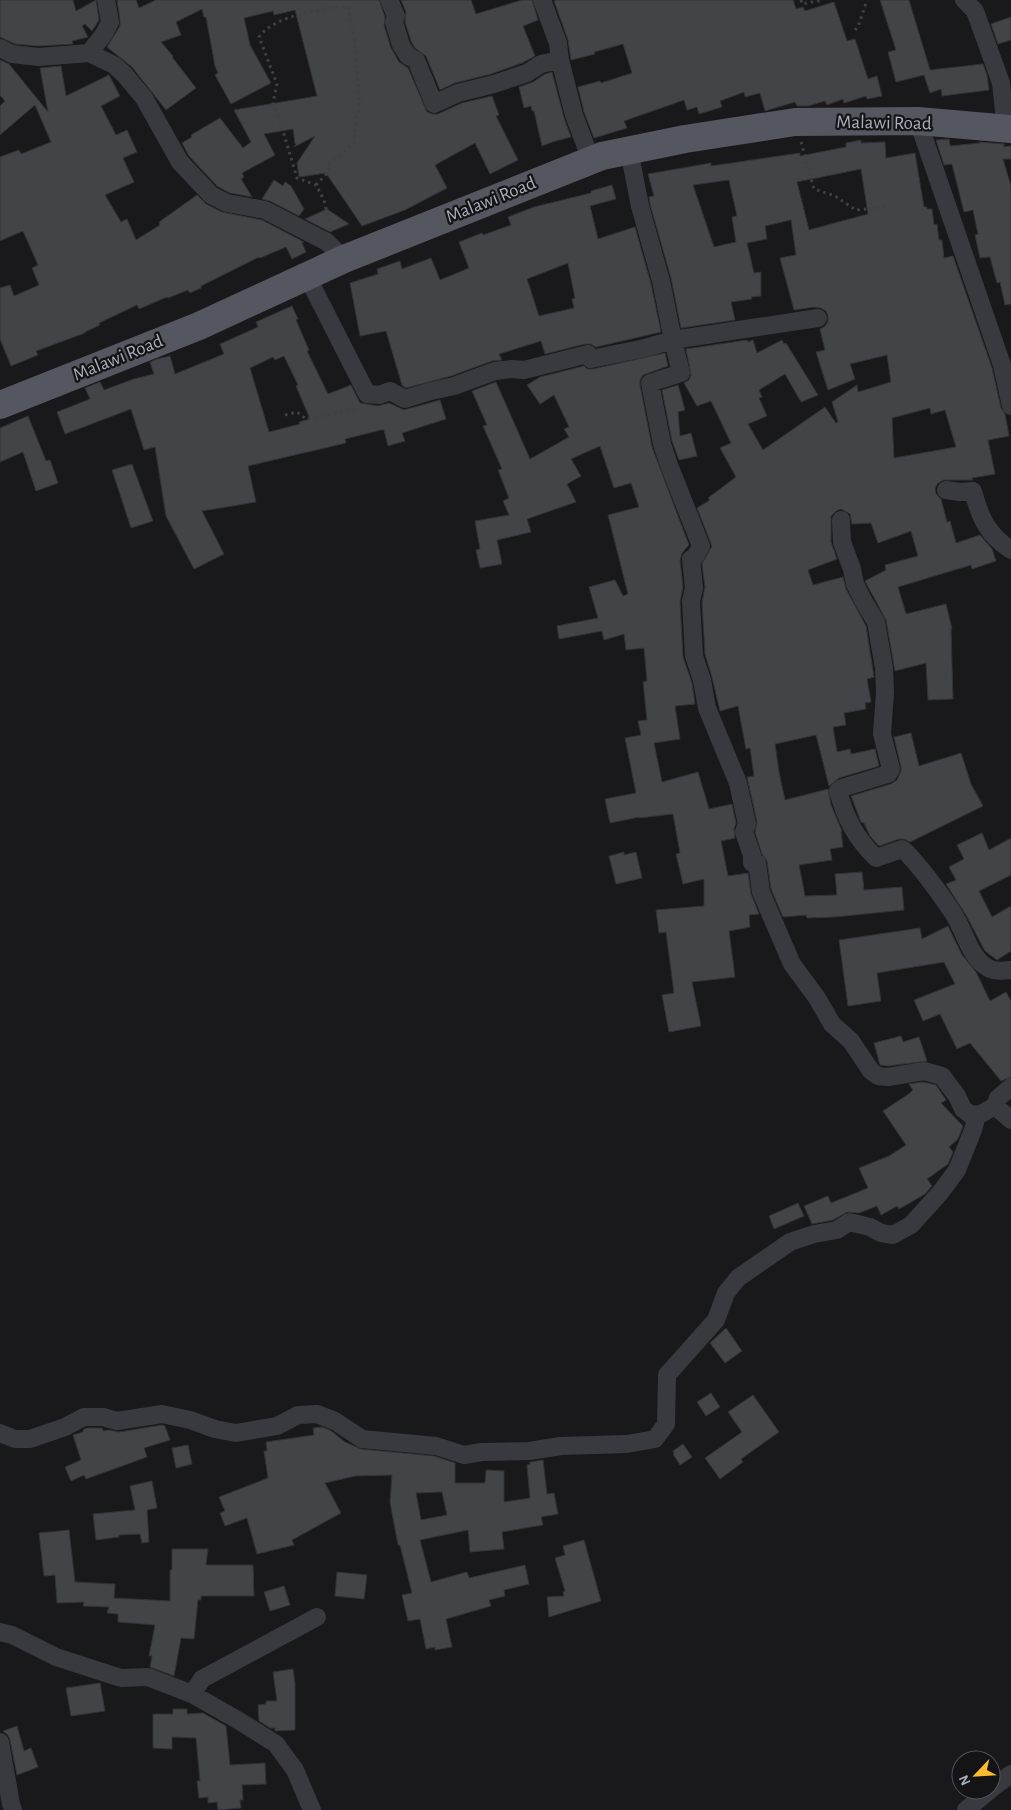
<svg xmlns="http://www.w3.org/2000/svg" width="1011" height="1810" viewBox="0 0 1011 1810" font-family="'Alegreya Sans',sans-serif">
<rect width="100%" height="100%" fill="#19191b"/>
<path fill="#434448" stroke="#333237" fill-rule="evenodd" d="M0,0H73L76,11L96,0L99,20L92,31L85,24L82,26L88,37L72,41L73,44L39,46L15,44L0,37Z
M117,0H136L139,8L156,0H379L385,17L384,25L391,48L399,62L408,68L427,112L432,114H438L462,103L492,96L499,115L496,116L518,160L490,174L475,143L435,165L447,188L405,210L362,226L326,173L299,177L297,163L315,136L294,147L296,144H295L293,129L264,134L275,155L242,173L244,177L241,179L252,197L230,193L217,186L189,156L182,143L192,137L191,135L220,118L243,148L251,142L234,110L317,96L295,10L274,15L273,11L244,18L250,45L271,83L231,104L215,75L218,73L215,66L206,17H204L202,9L176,22L181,35L161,42L173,56L172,57L196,88L166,110L132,67L107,47L120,26V20Z
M401,0H471L476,14L522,0H532L538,20L523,26L535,56L522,63L491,74L455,83L440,90L426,56L415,48L411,41L405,22L406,12Z
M556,0H793L796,9L803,7L805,11L834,2L847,41L855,39L868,79L877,76L882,96L867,99L866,96L844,103L843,99L827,105L825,101L808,106H797L795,102L765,111L760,93L745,97L744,92L720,101L722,107L699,114L697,107L687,110L684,100L624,121L627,128L594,138L584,112L578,87L600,81L601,83L632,73L623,44L594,52L595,54L571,60L568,40L554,1Z
M880,0H909L930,70L983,64L987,75L989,90L942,96L941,89L930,93L924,75L896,82L888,52L896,50Z
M1011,17V40L998,44L991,24Z
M0,60L9,64L48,112L40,68L61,66L66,96L109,75L120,96L101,106L116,135L127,130L137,152L123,158L134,182L105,195L121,222L127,219L136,240L160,225L159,222L197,195L206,204L222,212L262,220L304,242L302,243L306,252L292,259L286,247L260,258L259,257L201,286V288L190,293L188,290L168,298L167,297L139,309L137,305L99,323L100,325L85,332V333L36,351L38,355L11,366L0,339V288L10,285L14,296L39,285L32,268L38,265L23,231L0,241V157L19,150L21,154L51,142L35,105L0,135V106L5,101L0,95Z
M552,72L564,118L571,137L552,142L542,146L534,111H532L531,106L524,108L519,87L533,82L545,74Z
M949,139L950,146L980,143L979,142L1004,144V147L1011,146V159H1003L1011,186V304L1005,305L1000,282L997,283L990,257L980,258L975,235L978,234L973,210L964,212L952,164L944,165L936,140Z
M861,140V143L885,142L886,158L915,153L924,207H927V209H932L934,225L937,224L939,240H942L944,258L953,256L992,368L1001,408L1005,414L1009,436L988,440L995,474L972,478L973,480H943L937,484L935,489L936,494L941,499L947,522L950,521L956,543L980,535L992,549L996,561L972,569L971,565L898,587L906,614L946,604L952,629H951L953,699L928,700L926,663L895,671L886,620L865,581L886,570L885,565L918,556L911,531L878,543L871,523L852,524L850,514L841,509L836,511L831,516V542L837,559L808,570L813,585L843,577L846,589L866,626L874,677L867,679L871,702L865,703L866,709L844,713L846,725L833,727L837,752L850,749L851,754L875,749L879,766L839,778L829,786L816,735L775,744L779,772L785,800L828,789L831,805L842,831L841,832L843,847L830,849L832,860L799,865L805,896L837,895L835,874L862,872L864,890L902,887L904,910L834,917L807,918L806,915L783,917L771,889L767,861L762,854L755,832L757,822L747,777L754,776L750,748L746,749L738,706L720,711L712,677L705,654L702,602L705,587L702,564L712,546L697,508L710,500L708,498L736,477L720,448L731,443L711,401L697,406L684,383L689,380L691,375L686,349L747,340L748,342L753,340L757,353L782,340L784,344L786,343L818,395L801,402L785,374L759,390L762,397L759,398L767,416L748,424L763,450L825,407L836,423L838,422L832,402L857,385L858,392L891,382L887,355L850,364L855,379L828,390L816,352L825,350L820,329L824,327L828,322V316L826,311L821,308L814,307L794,310L780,258L796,255L791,220L765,226L767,239L747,243L754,273L761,272V296L751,297L752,299L731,302L735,320L681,328L671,278L650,204L649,197L654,196L648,174L711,163V166L800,153V156L846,147V143ZM861,169L868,214L809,230L797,182ZM729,180L737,216L732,217L736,242L714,247L693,185ZM930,408L931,414L945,410L956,447L894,458L892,418Z
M274,180L283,186L285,182L291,186L304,209L299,216L270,201L262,199Z
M612,185L616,199L590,206L598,239L635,227L651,284L661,332L596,347L591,344H585L545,354L541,341L499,354L502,360L492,361L451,376L406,388L402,385L386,331L360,336L350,283L378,274L377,269L400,261L402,269L431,258L440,280L469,268L459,242L482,233L483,235L511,225L508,217L534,207L591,193V191ZM568,263L575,298L572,299L574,308L539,316L527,279Z
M327,209L349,224L330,232L305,219Z
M292,306L298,319L296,320L309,350L307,351L328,394L351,385L360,403L378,406L389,403L404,410L440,400L446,419L402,433L405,441L388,446L384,430H381L345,439L346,443L248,466L256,502L202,511L224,554L194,569L166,516L155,447L144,450L131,409L65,434L57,412L90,399L85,388L100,382L104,390L134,379L154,374L150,362L157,359L170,356L175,374L224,354L220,344L258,327L256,322ZM284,356L298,385L296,386L310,419L299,422L300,424L269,432L250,368L273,357L275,360Z
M665,353L668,366L643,375L640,380V385L652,447L689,545L682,553L680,560L683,587L680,602L683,657L692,683L695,704L675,706L680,739L654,743L662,782L698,772L709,809L732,804L736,823L734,829L735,838L721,841L728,876L748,873L751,894L759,914L749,915L750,927L729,931L735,977L692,982L701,1026L669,1032L662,995L674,993L666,932L659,933L656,910L704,906V879L683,884L676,854L680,853L673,814L639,818V817L610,823L605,799L636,793L625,738L641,735L638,721L647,720L643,682L647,681L644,648L626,650L624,634L604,640L602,631L559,639L557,626L598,618L589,587L615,580L623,596L628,594L608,515L639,507L631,483L614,488L600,446L571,459L581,476L567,484L576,502L527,519L531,532L497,540L502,564L480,568L476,550L480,549L475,521L509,515L503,501L509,498L498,470L502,469L483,426L487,425L472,391L496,382L530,459L569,437L564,429L569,427L554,395L540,404L527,385L540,377L584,366L587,369H593Z
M678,385L685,410L678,412L680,436L691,433L697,456L679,460L672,441L662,390Z
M28,416L46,461L50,460L58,483L36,491L23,452L0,462V428Z
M132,464L153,521L131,528L112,470Z
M911,733L919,766L961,753L971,784L983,806L910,842L904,839H899L879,846L870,836L864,823L861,822L851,796L891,784L897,780L901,771V767L894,737Z
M982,833L989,850L1011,838V875L979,891L992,917L1011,906V951L997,960L985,951L966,915L946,884L956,880L949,867L964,859L957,845Z
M624,852V855L636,852L642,878L616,884L609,856Z
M948,926L962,955L976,972L990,1001L1006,992L1011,1001V1077L1001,1081L970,1043L957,1049L940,1014L923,1021L914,1000L955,984L944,962L877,973L881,1001L848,1006L839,940L920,928L922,939Z
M901,1036L903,1042L919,1037L927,1061L888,1066L880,1065L874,1043Z
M923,1082L936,1085L946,1100L941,1103L963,1126L958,1139L949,1147L953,1152L948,1164L927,1179L932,1186L925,1194L913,1201L899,1209L897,1206L881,1215L877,1206L859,1213L847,1212L833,1220L812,1224L804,1206L828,1196L831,1203L868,1188L859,1168L889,1156L906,1145L883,1111L910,1093L913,1090L909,1084Z
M798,1203L804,1216L774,1229L769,1216Z
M726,1328L742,1351L725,1363L710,1343Z
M711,1393L720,1407L706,1416L697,1402Z
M753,1395L779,1432L741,1459L743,1462L720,1479L705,1458L742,1432L728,1412Z
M162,1425L165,1426L170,1440L144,1448L147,1457L86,1479L84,1475L71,1481L65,1467L81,1460L73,1435L83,1432V1430L87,1428H102L103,1431L109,1430L119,1432Z
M322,1427L330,1430L345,1442L361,1449L434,1456L455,1463V1483H485L486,1470L504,1471V1502L530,1498L527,1465L530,1464V1462L543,1460L547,1494L554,1493L558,1514L541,1517L543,1525L502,1532L504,1549L470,1552L468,1530L420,1540L431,1582L467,1572L469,1578L525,1565L529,1584L504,1590L505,1596L489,1600L491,1606L446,1619L452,1647L435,1650V1647L426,1649L420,1619L408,1621L402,1595L412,1593L400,1545H398L390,1502L392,1475L355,1476L325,1483L341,1513L292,1540L294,1545L257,1554L247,1518L225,1526L220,1513L225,1511L219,1497L268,1478L264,1451H267L266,1442L314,1435L313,1428ZM442,1492L447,1515L421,1520L416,1493Z
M683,1444L692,1457L680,1465L673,1454L674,1453L673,1451Z
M188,1445L192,1464L176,1468L172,1448Z
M152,1481L157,1508L147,1510L149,1542L142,1543L140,1534L119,1535V1537L96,1540L93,1514L135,1510L130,1486Z
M69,1530L75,1582L115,1584L114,1598L170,1601V1570H172V1549H208L206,1565H253L254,1596H201V1600H198L194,1639L181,1638L174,1676L150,1667L152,1656H149L155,1625L118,1622V1614L107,1613L109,1607L83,1606L84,1602L57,1603L55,1575L44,1576L39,1533Z
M584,1540L601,1601L549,1617L547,1597L564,1596L563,1592L565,1591L555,1558L565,1555L563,1546Z
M337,1572L367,1575L364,1599L335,1596Z
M284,1586L290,1605L270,1611L264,1592Z
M293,1669L295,1683V1730L275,1731V1728H270L259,1721L258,1705L266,1704V1701H277L273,1672Z
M100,1683L105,1711L71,1716L66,1688Z
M173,1709H187V1714L203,1713L226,1726L230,1765L265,1763L266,1784L242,1785L243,1800H240L241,1808L218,1810L217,1802L208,1803V1797L199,1798L197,1781H200L196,1738L172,1737V1749L153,1748V1714H173Z
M17,1726L24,1751L31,1748L38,1767L17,1775L10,1740L8,1735L3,1731Z"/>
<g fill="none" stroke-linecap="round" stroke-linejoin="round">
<path stroke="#3f4147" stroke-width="3" stroke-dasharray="2.5 4" stroke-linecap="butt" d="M801,0L802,4L823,0
M855,30L858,27L867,0
M801,142L814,189L835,196L856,210L888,207
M316,185L329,171L328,164L354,143L356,117L360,107L354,37L348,6C321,10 276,14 259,37L277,84L273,103L283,131L297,178L316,185L324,200L330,226
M285,415L297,412L306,419L360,408"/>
<path stroke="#393a40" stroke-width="18" d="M389,0L396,16L394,22L401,45L408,56L416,60L434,104L458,93L494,84L527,73L541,64L560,60L574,115L591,160
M542,0L558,43L560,60
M964,0L975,11L1001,83L1006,129
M0,48L12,54L39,57L89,53L114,65L124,74L144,98L180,162L211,195L227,203L265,210L327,242L344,259
M89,53L104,34L110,22L106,0
M918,121L1002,365L1011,406
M629,150L640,206L661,281L673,340L818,318
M307,276L367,394L379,395L390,391L405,399L431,391L454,386L495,371L512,369L524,370L588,354L591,359L645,348L673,340L681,373L650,383L662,444L669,465L701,546L695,557L691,559L694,588L691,601L694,656L702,680L707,708L738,783L747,824L744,832L752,855V863H757L761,892L792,964L817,998L832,1024L851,1041L871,1071L878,1076L888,1077L924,1071L942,1076L957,1096L963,1109L971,1115L981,1114L995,1106L1011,1120
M946,490L960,492L973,491C980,518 988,535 1011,550
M841,520L842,542L852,569L855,584L864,602L876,622L884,668L885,692L882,734L891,769L888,774L842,788L838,791C846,819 855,837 876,858L902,849L906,852C924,871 939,892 953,913C965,931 969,957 988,968C995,972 1004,971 1011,970
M995,1106L998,1098L1011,1087
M0,1433L15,1439H30L65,1427L84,1417H103L117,1421L162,1414L190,1420L215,1429L236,1433L277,1426L298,1415L317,1414L335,1421L362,1439L436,1446L464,1455L482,1452L529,1451L561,1446L627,1444L655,1439L666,1424L667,1375L716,1320L726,1293L738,1278L790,1242L814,1234L837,1230L849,1222L870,1227L881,1233L893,1235L911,1225L940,1193L957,1170L973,1130L977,1115
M0,1632L12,1635L56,1657L121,1678L148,1677L192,1694L241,1722L276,1744L295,1770L312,1810
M192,1694L202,1679L317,1617
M0,1742L11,1804L13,1810
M991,1789L1011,1774
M966,1810L990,1790"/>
<path stroke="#555760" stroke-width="28" d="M0,405L199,326L344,259L602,156L685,139L795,122L918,121L1011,129"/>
</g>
<g text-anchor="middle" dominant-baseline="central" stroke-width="4.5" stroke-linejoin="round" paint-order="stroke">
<g font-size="19" fill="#aaafbc" stroke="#141416">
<text transform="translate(884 123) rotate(1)">Malawi Road</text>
<text transform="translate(491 200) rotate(-22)">Malawi Road</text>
<text transform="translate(118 358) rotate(-22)">Malawi Road</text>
</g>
</g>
<g transform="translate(976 1775) rotate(245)"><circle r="24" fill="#141416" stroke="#505258"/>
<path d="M0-4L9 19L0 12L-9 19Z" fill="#febb2d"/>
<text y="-8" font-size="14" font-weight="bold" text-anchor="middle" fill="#aaafbc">N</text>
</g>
</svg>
